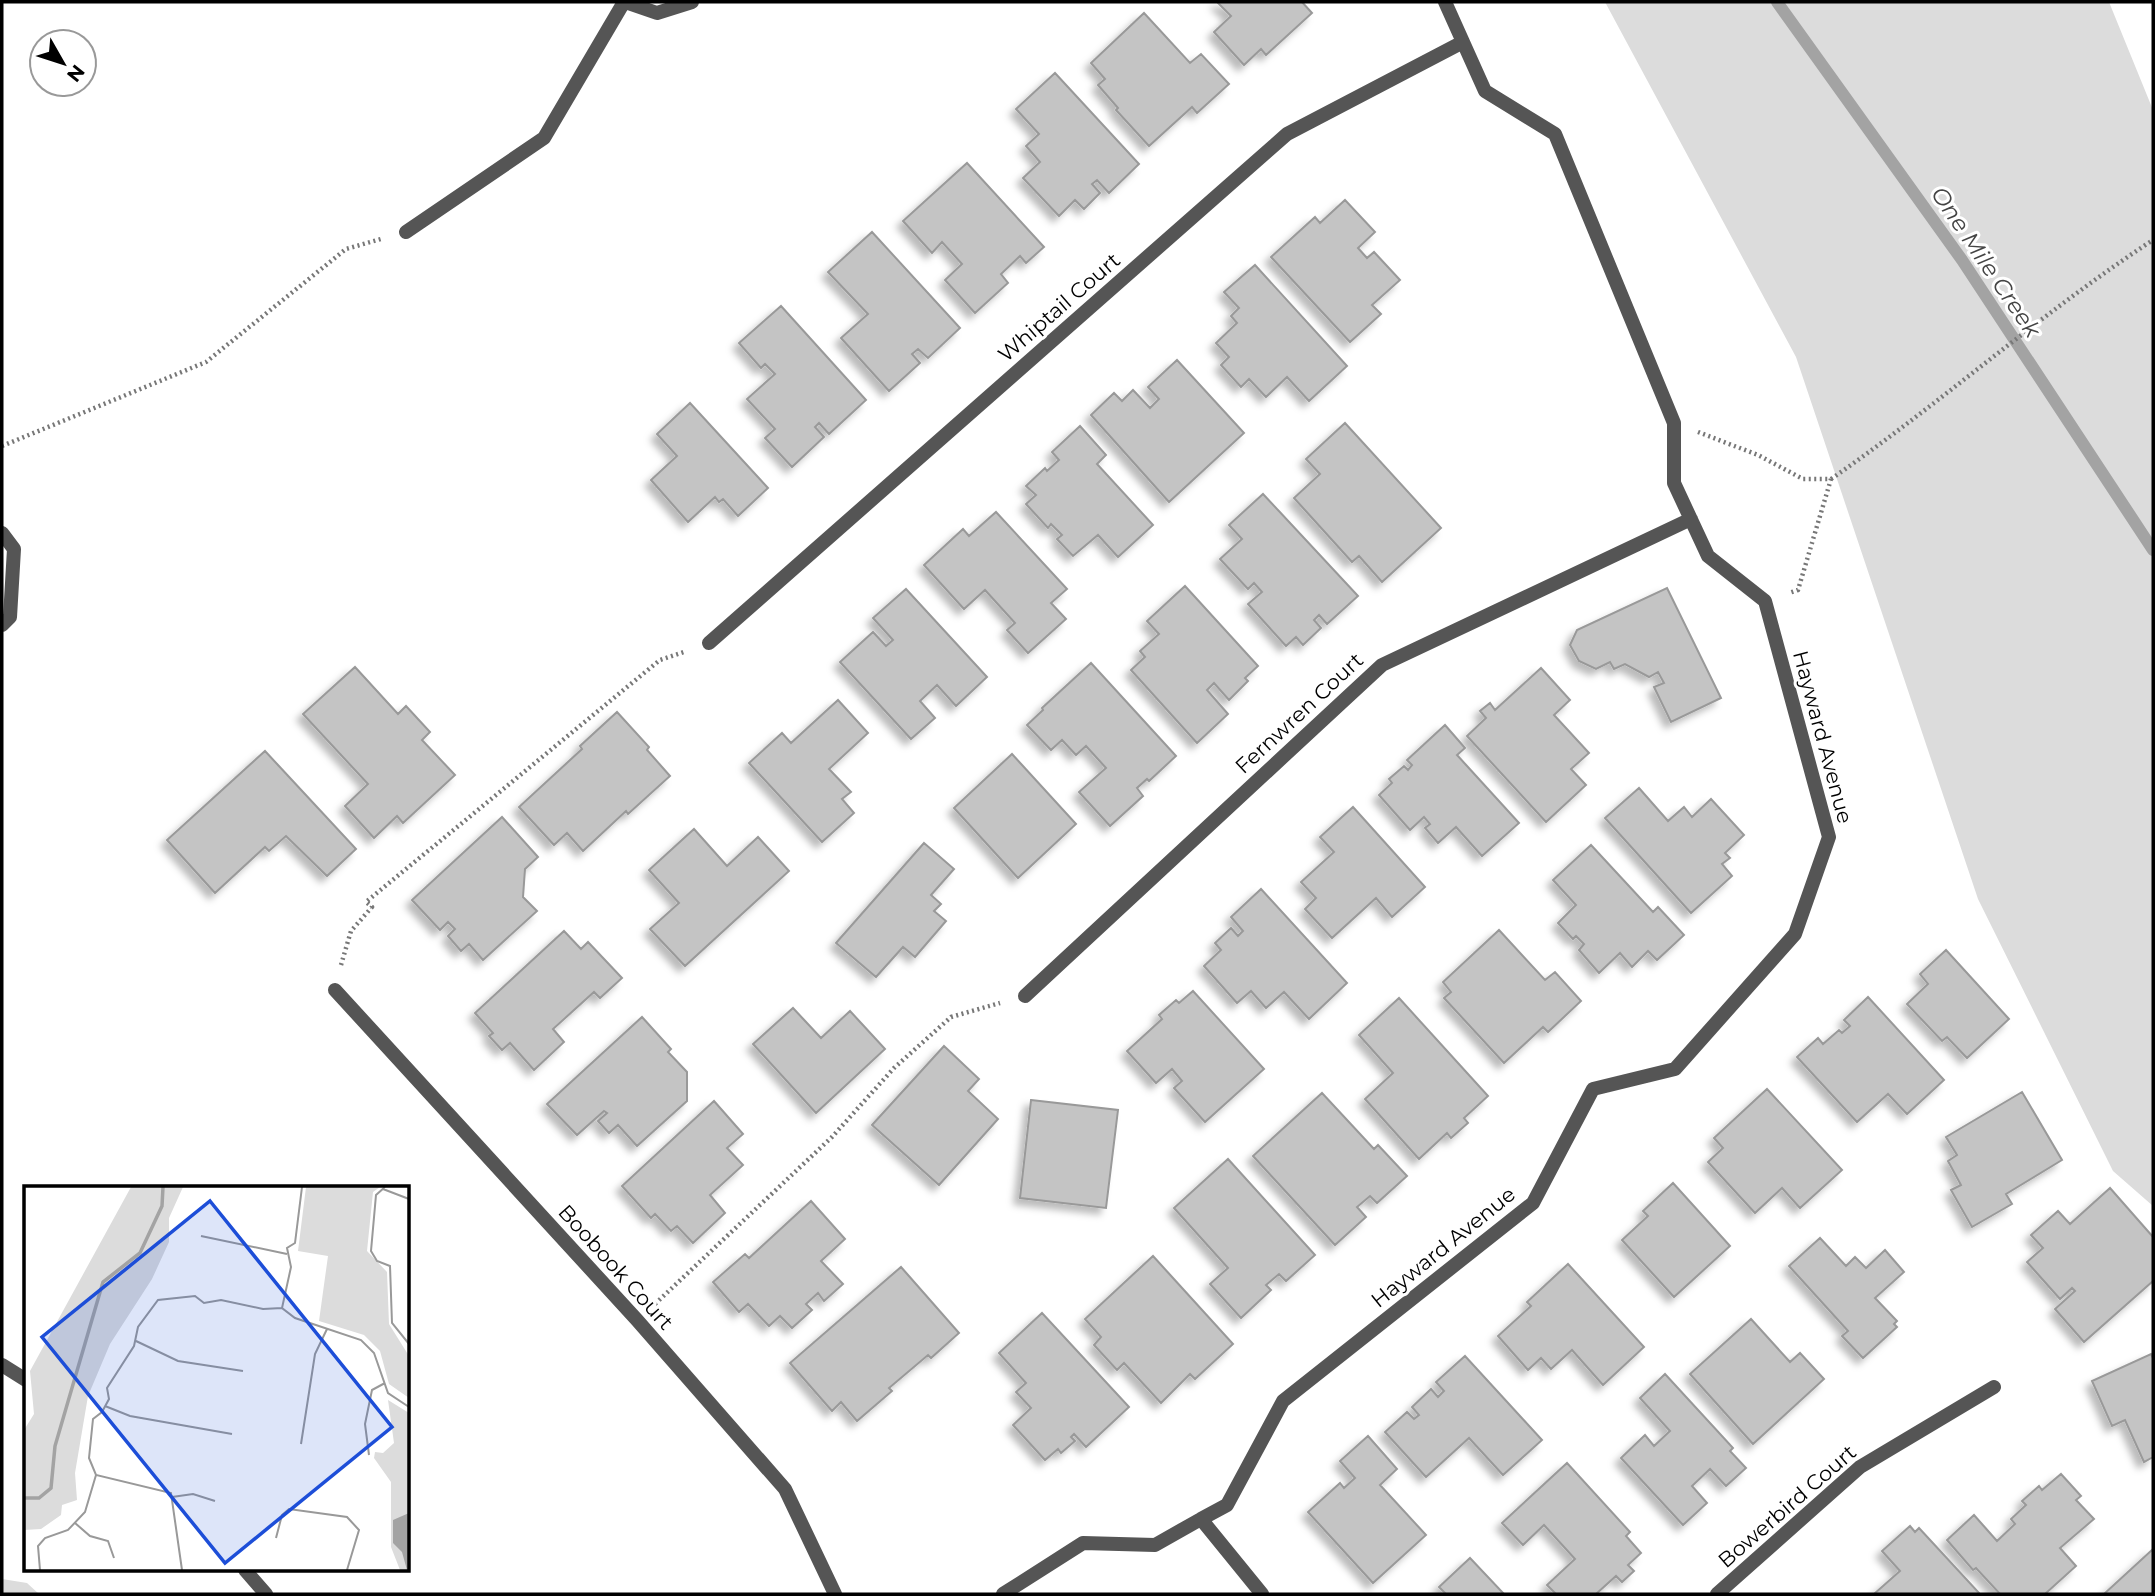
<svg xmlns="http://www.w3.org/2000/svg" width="2155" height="1596" viewBox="0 0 2155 1596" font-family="Montserrat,sans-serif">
<defs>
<filter id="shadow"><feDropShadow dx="-6" dy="6" stdDeviation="3.5" flood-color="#0004"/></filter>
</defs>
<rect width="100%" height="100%" fill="#fff"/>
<path fill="#dcdcdc" d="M1605,2H2109L2153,110V1206L2113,1171L1978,899L1796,357Z
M2,1579L27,1583L39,1594H2Z"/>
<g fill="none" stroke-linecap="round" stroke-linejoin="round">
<path stroke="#a3a3a3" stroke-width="12" d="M1777,2L1962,260L2153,550"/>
</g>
<path fill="#c4c4c4" stroke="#999" stroke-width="2" filter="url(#shadow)" d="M1217,2H1302L1312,13L1266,55L1261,49L1244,65L1214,32L1231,16Z
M1144,13L1190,63L1201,54L1229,84L1197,113L1192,107L1149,146L1116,110L1118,108L1098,85L1105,79L1091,63Z
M1055,73L1139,164L1109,193L1097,180L1092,184L1100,193L1084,209L1075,200L1059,216L1023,178L1040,162L1026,146L1039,134L1016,109Z
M967,163L1044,247L1026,263L1020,256L1001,274L1008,283L975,313L945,280L962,264L942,242L932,253L903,221Z
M1345,200L1375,232L1358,248L1367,258L1374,252L1400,280L1372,305L1381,314L1350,342L1271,257L1315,217L1320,223Z
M872,232L960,328L928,358L918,349L912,354L920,363L889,391L841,338L868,314L828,272Z
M1255,265L1347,366L1309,401L1287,377L1266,397L1249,379L1241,387L1221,365L1229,357L1216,343L1237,323L1231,316L1239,308L1224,292Z
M781,306L866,400L829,434L819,423L815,427L824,437L792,467L765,438L775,429L747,399L775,374L765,364L761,368L739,343Z
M1177,360L1244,433L1169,502L1091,415L1114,393L1122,401L1133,390L1150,408L1159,399L1148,387Z
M690,403L768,488L738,516L723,499L719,502L715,497L688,522L651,480L677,456L657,434Z
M1345,423L1441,528L1382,582L1359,556L1352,562L1294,498L1320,474L1306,459Z
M1080,426L1106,455L1097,464L1153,525L1118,557L1098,535L1073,556L1057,539L1062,535L1051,524L1048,528L1026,504L1036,495L1026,486L1045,468L1047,471L1059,460L1052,452Z
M1263,494L1358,596L1327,624L1319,615L1314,620L1321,628L1303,645L1296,637L1286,646L1248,604L1262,592L1254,583L1248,589L1220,559L1242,539L1229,525Z
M996,512L1067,589L1051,603L1066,619L1028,653L1007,630L1015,623L985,590L964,609L924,565L963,529L969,536Z
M1185,586L1258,666L1245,678L1248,681L1229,700L1214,683L1207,690L1228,714L1197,743L1131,670L1145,657L1140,651L1159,634L1147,621Z
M1667,588L1721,698L1671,722L1654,687L1664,683L1658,672L1649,677L1625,664L1614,669L1610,662L1596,669L1579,661L1570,645L1577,630Z
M906,589L987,677L956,706L937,685L920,701L935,718L911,739L840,662L873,632L886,646L893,640L873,618Z
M1091,663L1176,756L1149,781L1147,779L1137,788L1143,796L1110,826L1079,792L1106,768L1086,746L1076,755L1062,740L1051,750L1027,725L1043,710L1042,708Z
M355,667L398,714L406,706L430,732L422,740L455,775L403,823L397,816L374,838L345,806L368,784L303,714Z
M1541,668L1570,700L1554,715L1589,753L1571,769L1586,785L1546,822L1467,736L1486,718L1480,711L1490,703L1495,710Z
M838,700L868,733L829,769L851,792L842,799L854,813L822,842L749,763L782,733L791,743Z
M617,712L649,747L647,750L670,776L628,814L626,811L583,851L567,833L554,845L519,807L582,749L580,746Z
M1445,725L1465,748L1457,755L1519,823L1482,856L1456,827L1438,843L1425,828L1430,824L1424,817L1410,830L1379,795L1392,783L1389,779L1404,766L1408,770L1412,765L1407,760Z
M265,751L356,849L327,876L286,836L269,851L265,847L215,893L167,840Z
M1012,754L1076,824L1018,878L954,808Z
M1639,788L1668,821L1684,807L1692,817L1711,799L1744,835L1725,853L1730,858L1722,864L1732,876L1691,913L1605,818Z
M1353,807L1425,887L1392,917L1376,898L1332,938L1305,909L1316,898L1301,882L1334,852L1320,837Z
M502,817L538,857L525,869L523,897L537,911L483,960L469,944L461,951L448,936L455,929L448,922L440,930L412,900Z
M694,829L727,866L758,837L789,871L685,966L650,929L679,903L649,870Z
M924,843L954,869L931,895L941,904L934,911L946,921L915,957L903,947L876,977L836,943Z
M1591,845L1653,912L1658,907L1684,935L1657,960L1648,951L1632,967L1620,953L1599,973L1579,950L1584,944L1576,936L1573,939L1558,923L1576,905L1553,880Z
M1261,889L1347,983L1309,1019L1284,992L1266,1008L1251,991L1237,1003L1204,966L1221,950L1215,943L1231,928L1238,936L1243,931L1231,917Z
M1499,930L1545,980L1555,972L1581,1001L1548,1032L1543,1027L1504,1063L1444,998L1451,992L1443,982Z
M564,931L581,949L588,942L622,978L600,998L594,992L553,1029L564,1042L534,1070L510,1043L502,1050L489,1036L493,1033L475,1013Z
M1946,950L2009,1019L1967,1058L1947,1037L1942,1041L1907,1004L1928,984L1920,974Z
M1193,991L1264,1069L1205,1122L1174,1088L1182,1081L1172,1069L1156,1083L1127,1051L1162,1019L1159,1015L1176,1000L1179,1003Z
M1868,997L1944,1080L1907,1114L1888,1094L1857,1122L1797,1057L1818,1038L1823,1044L1839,1030L1842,1033L1850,1026L1844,1020Z
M1399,998L1488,1096L1464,1118L1468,1123L1451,1138L1447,1133L1419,1159L1365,1099L1393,1073L1359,1035Z
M793,1008L821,1038L850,1011L885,1049L816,1113L753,1044Z
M642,1017L671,1049L668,1052L687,1072V1101L637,1146L618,1125L609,1133L598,1121L607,1113L604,1111L577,1135L547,1104Z
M944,1046L979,1079L968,1091L998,1119L939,1185L872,1125Z
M1767,1089L1842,1170L1800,1208L1782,1188L1755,1213L1708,1162L1723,1148L1714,1138Z
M2022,1092L2062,1160L2006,1194L2012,1204L1972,1227L1951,1190L1961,1185L1948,1161L1957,1155L1946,1137Z
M1322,1093L1374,1149L1378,1145L1407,1176L1377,1203L1370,1196L1357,1207L1366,1217L1335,1245L1253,1156Z
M1031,1100L1118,1110L1106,1208L1020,1198Z
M714,1101L743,1134L727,1148L743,1165L710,1195L725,1213L693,1243L677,1226L671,1231L655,1214L651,1218L622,1186Z
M1228,1159L1315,1255L1286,1281L1279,1274L1266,1285L1271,1290L1241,1318L1210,1284L1228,1268L1174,1208Z
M1673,1183L1730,1246L1674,1297L1622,1240L1648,1216L1643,1211Z
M2110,1188L2153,1237V1281L2084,1342L2055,1309L2075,1291L2072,1288L2060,1299L2027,1262L2043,1248L2031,1235L2058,1211L2070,1224Z
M811,1201L845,1239L821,1261L843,1284L824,1301L818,1293L806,1304L812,1310L792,1328L780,1316L769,1326L748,1304L739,1312L713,1282L745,1254L749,1258Z
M1820,1238L1846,1266L1855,1257L1866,1268L1885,1250L1904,1272L1875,1298L1897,1321L1894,1324L1897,1327L1863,1358L1842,1336L1848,1331L1789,1266Z
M1153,1256L1233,1344L1195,1379L1190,1374L1161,1403L1124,1363L1117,1370L1094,1345L1101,1337L1085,1319Z
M1568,1264L1644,1347L1603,1385L1572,1350L1551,1369L1541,1358L1528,1370L1498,1336L1531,1306L1527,1302Z
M901,1267L959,1333L931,1358L928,1355L889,1388L892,1391L857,1421L841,1402L832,1411L790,1363Z
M1042,1313L1129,1407L1086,1447L1074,1434L1071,1437L1075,1441L1061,1453L1058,1449L1045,1460L1013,1425L1031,1408L1016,1392L1026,1383L999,1353Z
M1751,1319L1790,1362L1800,1353L1824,1379L1753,1444L1690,1374Z
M2151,1354L2153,1358V1457L2144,1462L2125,1420L2112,1426L2092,1381Z
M1465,1356L1542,1440L1503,1475L1469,1438L1426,1477L1385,1432L1407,1412L1414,1419L1419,1415L1412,1407L1431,1389L1438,1397L1444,1391L1436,1382Z
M1665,1374L1733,1448L1730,1451L1746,1468L1726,1486L1710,1469L1692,1486L1707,1503L1683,1525L1621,1458L1645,1435L1654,1446L1670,1431L1640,1398Z
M1368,1436L1397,1469L1380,1485L1426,1535L1373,1583L1308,1512L1340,1483L1344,1488L1355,1478L1340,1461Z
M1567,1463L1630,1532L1626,1536L1641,1553L1628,1565L1634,1571L1622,1582L1616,1576L1596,1594H1556L1547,1585L1575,1559L1544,1525L1523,1545L1502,1523Z
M2061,1474L2081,1496L2076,1500L2094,1519L2060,1548L2076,1566L2045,1594H2000L1976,1568L1973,1570L1947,1540L1974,1515L1997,1541L2015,1524L2011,1519L2026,1505L2022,1501L2039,1486L2042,1490Z
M1910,1526L1915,1532L1919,1528L1980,1594H1874L1900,1571L1882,1551Z
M2153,1549V1594H2104Z
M1470,1558L1504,1594H1446L1439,1587Z"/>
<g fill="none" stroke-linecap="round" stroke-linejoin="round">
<path stroke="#777" stroke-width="4.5" stroke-dasharray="2 3.5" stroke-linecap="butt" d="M1698,432L1758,455L1803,479H1831L1798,590L1789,593
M2,446L206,362L346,249L381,239
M1831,479C1941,403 2041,313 2153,240
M341,965L351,931L372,907L366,902L660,660L684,652
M655,1304L832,1137L894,1068L951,1017L1000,1003"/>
<path stroke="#555" stroke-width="14" d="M625,2L657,13L692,2
M406,232L544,138L624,2
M2,533L14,549L10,617L2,625
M709,643L1287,134L1463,42
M335,990L637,1320L785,1489L835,1594
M1025,996L1382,665L1691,519
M2,1365L26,1380
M1201,1519L1227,1505L1283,1401L1533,1203L1593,1089L1675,1069L1795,934L1829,837L1765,601L1708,556L1674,483V423L1555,134L1485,91L1445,2
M245,1570L266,1594
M1003,1594L1083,1543L1155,1545L1201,1519L1262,1594
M1717,1594L1860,1467L1994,1387"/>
</g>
<g text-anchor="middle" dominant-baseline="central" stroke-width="6" stroke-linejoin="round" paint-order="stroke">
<g font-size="21" fill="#000" stroke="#fff">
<text transform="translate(1059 307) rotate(-41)">Whiptail Court</text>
<text transform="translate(1299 713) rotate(-43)">Fernwren Court</text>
<text transform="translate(1823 737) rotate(75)">Hayward Avenue</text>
<text transform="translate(1443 1247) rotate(-39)">Hayward Avenue</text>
<text transform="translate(616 1267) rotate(48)">Boobook Court</text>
<text transform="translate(1787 1506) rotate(-41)">Bowerbird Court</text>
</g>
<g font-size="23" font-style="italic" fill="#444" stroke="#fff">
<text transform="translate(1986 262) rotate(56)">One Mile Creek</text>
</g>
</g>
<g transform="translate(24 1186)">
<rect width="385" height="385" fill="#fff"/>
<path d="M107,1H159L145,32V56L128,93L86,158L64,210L51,287L53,314L38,319L37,329L17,343L0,344V244L10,228L6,185ZM282,1H356L349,6L343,65L363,86L365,138L385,170V212L365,198L356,165L340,149L295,135L304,70L274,65ZM364,214L385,227V384H376L367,361V296L350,272L351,266L359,267L370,257Z" fill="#dcdcdc"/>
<path d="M385,327V384H383L378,366L369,357V334Z" fill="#a3a3a3"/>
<path fill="none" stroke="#a3a3a3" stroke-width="3.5" d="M0,312H15L27,302L31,260L79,96L116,67L138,20L139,1"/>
<path fill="none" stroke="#999" stroke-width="2" d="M278,1L271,57L263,62L267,81L258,122L271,132L337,154L350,167L364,207L385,221M361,1L352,9L347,65L353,75L366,80L368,137L385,158M359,3L385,13M177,50L263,68M112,155L154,175L219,185M81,220L106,230L208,248M277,258L291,168L303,143M345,269L341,238L348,204L361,197M148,311L169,308L191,315M51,337L66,350L84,355L90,372M252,352L258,329L265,323L323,331L335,344L323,384M16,384L14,360L21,352L44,344L61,326L72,289M158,384L147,307L72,289L65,272L69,233L78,226L85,213L83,202L110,160L114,141L134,114L171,110L180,117L197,114L239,123L258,122"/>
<path fill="#1d4ed8" fill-opacity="0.15" stroke="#1d4ed8" stroke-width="3.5" d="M186,15L368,241L201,377L18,151Z"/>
<rect width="385" height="385" fill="none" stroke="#000" stroke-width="3.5"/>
</g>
<rect width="2155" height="1596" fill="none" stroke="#000000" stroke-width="7"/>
<g transform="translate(63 63) rotate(129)"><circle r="33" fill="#ffffff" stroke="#999999" stroke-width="2"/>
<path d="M0-5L12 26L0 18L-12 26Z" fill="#000000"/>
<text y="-10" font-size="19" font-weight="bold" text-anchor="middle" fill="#000000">N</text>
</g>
</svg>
